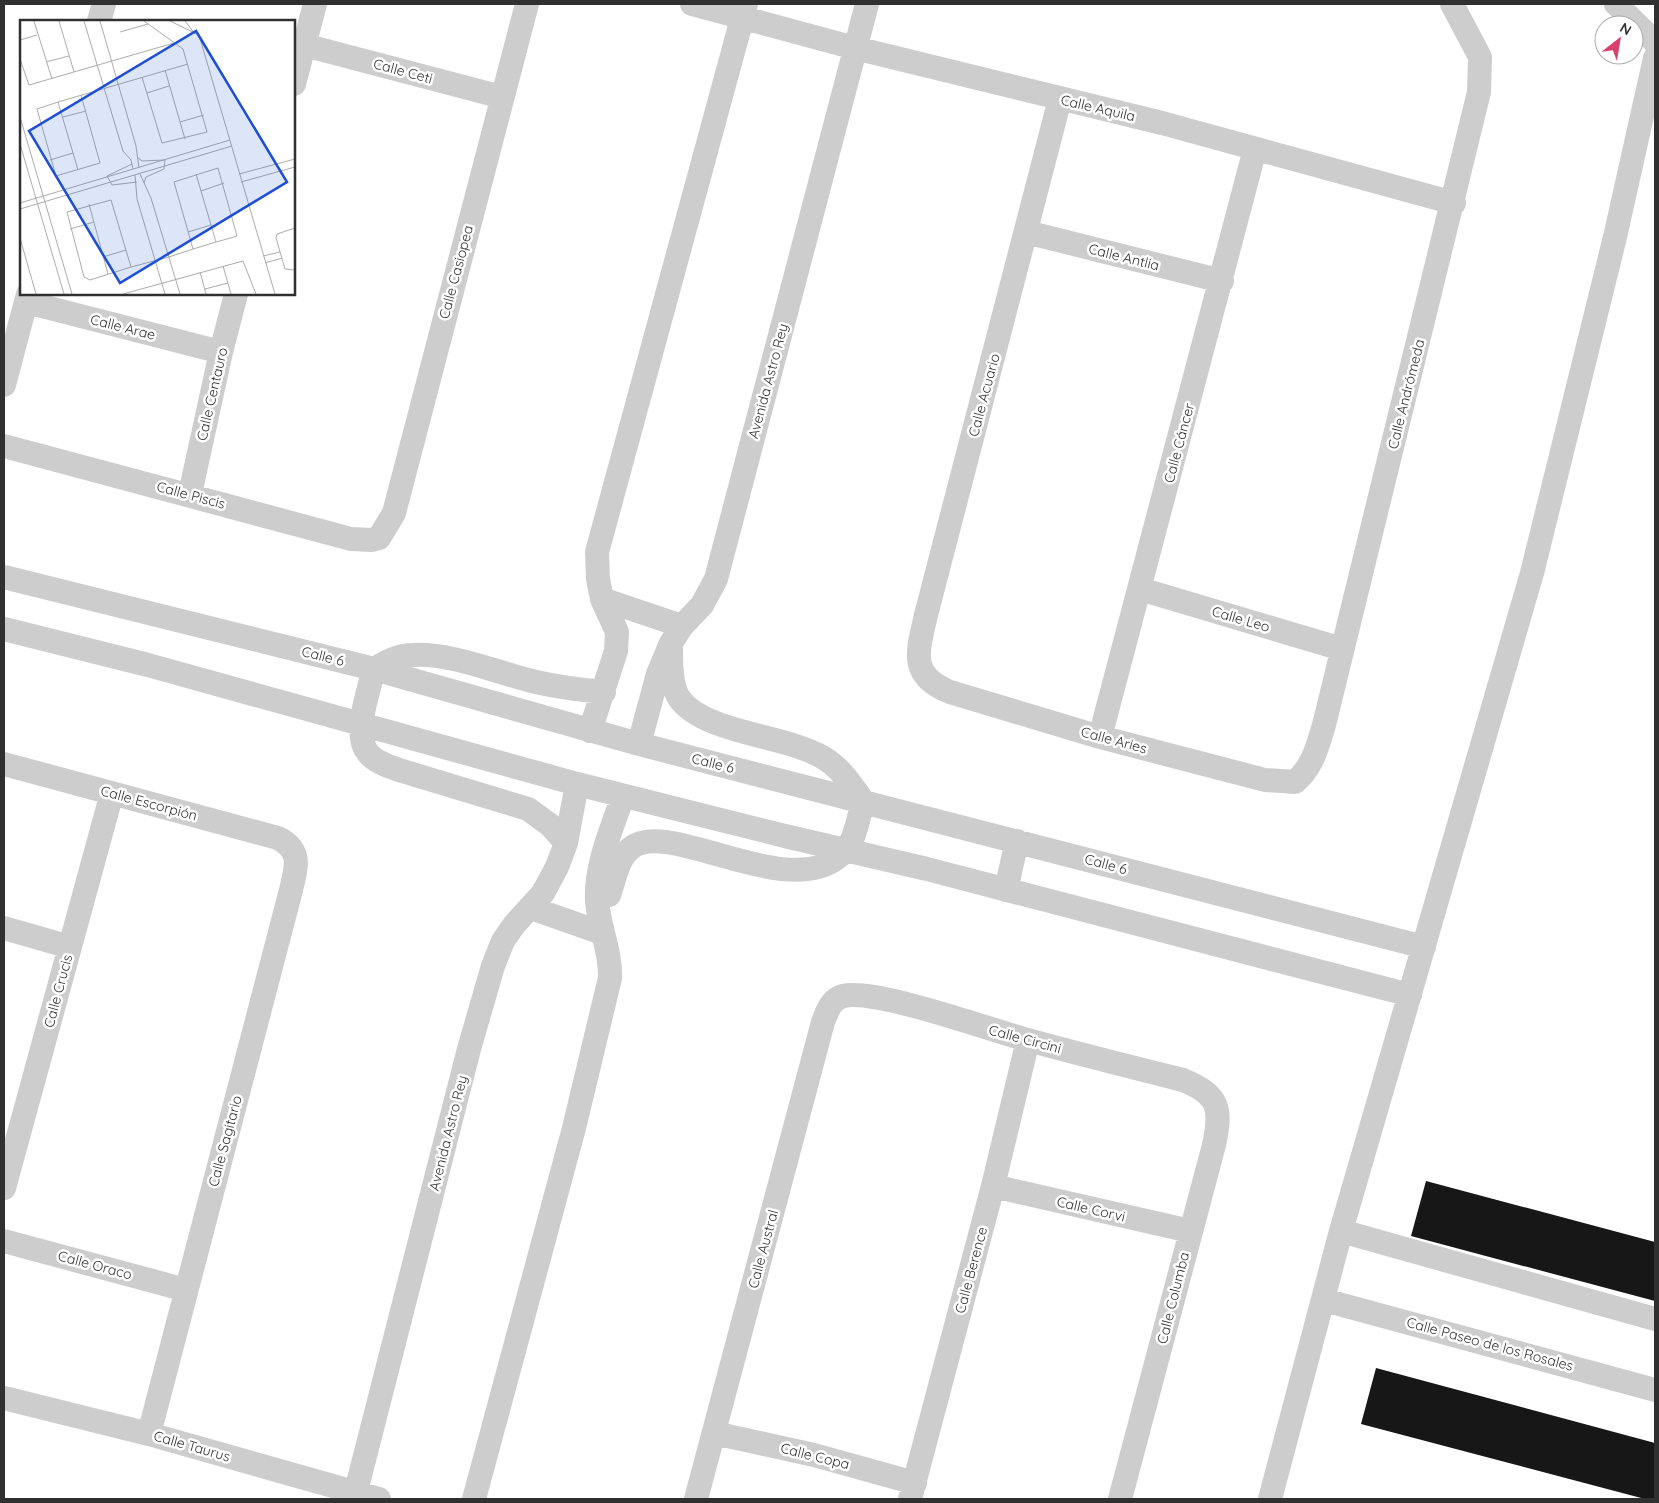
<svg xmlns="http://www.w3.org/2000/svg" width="1659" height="1503" viewBox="0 0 1659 1503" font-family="Quicksand,sans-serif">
<rect width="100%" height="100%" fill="#fff"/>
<path fill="#171717" d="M1426,1181L1655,1242V1301L1411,1236Z
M1376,1368L1655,1443V1499H1645L1361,1424Z"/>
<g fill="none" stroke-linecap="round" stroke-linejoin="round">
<path stroke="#cdcdcd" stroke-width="24" d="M692,4L855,48L1162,123L1454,203
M1616,4L1655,42
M99,21L104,4
M304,45L502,97
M294,84L315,4
M1060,99L926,615C918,651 908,675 950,692L1100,737L1265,780L1295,782C1313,766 1317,748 1324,725L1479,92L1480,57L1452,4
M1026,232L1222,281
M26,302L221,352
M4,385L28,294
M4,446L351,539L371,540L379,538L394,513L527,4
M190,494L221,352L236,294
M4,577L374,669L639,744L1424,947
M1140,589L1342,649
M602,599L682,626
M4,629L148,665L577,784L789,837L927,869L1410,995
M590,731L616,651L617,632L602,599L598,579L597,552L746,4
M1100,737L1255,149
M639,744L658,674L671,643L682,626L702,605L716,579L867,4
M4,764L278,838C303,851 296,867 291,890L149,1434
M566,843L550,825L528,809L399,770C388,766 375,762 368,753C352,735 369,690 374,669C386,662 398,655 413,655C453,653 497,673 536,682C558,687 581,690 604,692
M1006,890L1017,841
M609,895C615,879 617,859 631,848C667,818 783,899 837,858C840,855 846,852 848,848C856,835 859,816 863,801C852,785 840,767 822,757C785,735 703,733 679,698C671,685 671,664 671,649
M531,908L602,933
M4,928L70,947
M993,1186L1190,1231
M4,1188L112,793
M1341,1231L1655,1319
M4,1241L186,1290
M1324,1300L1655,1390
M4,1398L149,1434L379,1499
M714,1433L814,1455L915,1483
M354,1499L469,1049L493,966L503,941L514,925L543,893L557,867L566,843L577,784
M474,1499L574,1128L610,978C611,951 599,927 597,901C595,866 612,828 623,796
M696,1499L823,1022C827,1012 831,999 843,996C875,988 990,1030 1028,1040C1079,1054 1131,1067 1183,1080C1219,1095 1222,1108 1214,1145L1120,1499
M910,1499L993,1186L1028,1040
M1270,1499L1341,1231L1532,573L1615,237L1655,58"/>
</g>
<g text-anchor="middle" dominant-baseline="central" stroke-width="5" stroke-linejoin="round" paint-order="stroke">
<g font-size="14" fill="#303030" stroke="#fff">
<text transform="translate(403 71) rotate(15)">Calle Ceti</text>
<text transform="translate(1098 108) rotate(13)">Calle Aquila</text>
<text transform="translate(1124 257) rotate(14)">Calle Antlia</text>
<text transform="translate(456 272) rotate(-75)">Calle Casiopea</text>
<text transform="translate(123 327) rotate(14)">Calle Arae</text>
<text transform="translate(768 381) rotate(-75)">Avenida Astro Rey</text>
<text transform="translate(212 394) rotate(-77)">Calle Centauro</text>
<text transform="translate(1406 394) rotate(-76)">Calle Andrómeda</text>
<text transform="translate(984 395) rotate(-75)">Calle Acuario</text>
<text transform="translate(1179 443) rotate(-75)">Calle Cáncer</text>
<text transform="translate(191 495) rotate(15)">Calle Piscis</text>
<text transform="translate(1241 619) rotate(16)">Calle Leo</text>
<text transform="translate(323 656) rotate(14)">Calle 6</text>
<text transform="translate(1114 740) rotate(15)">Calle Aries</text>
<text transform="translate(713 763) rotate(14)">Calle 6</text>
<text transform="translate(149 803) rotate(15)">Calle Escorpión</text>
<text transform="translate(1106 864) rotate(15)">Calle 6</text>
<text transform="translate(58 991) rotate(-75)">Calle Crucis</text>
<text transform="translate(1025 1039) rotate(15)">Calle Circini</text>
<text transform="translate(448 1133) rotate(-76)">Avenida Astro Rey</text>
<text transform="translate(225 1141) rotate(-75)">Calle Sagitario</text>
<text transform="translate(1091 1209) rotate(13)">Calle Corvi</text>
<text transform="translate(763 1249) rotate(-75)">Calle Austral</text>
<text transform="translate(95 1265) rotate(15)">Calle Oraco</text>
<text transform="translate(971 1270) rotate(-75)">Calle Berence</text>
<text transform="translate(1173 1298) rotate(-76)">Calle Columba</text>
<text transform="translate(1490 1344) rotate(15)">Calle Paseo de los Rosales</text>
<text transform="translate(192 1446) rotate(16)">Calle Taurus</text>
<text transform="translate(815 1456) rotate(14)">Calle Copa</text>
</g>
</g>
<g transform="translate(20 20)">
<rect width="275" height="275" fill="#fff"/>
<path fill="none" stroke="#acacac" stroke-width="1" d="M14,1L32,59M39,1L54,52M64,1L103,131L111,140L113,149M80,1L116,126L119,148M150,1L179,15L255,274M165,1L175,14M100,12L128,4M0,20L17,15M0,39L9,65L154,23M26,42L49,36M145,50L165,119M122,57L142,123L187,112L163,29L124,1M127,73L149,66M61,75L80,143L36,156L17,89L38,82L168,44M38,82L58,150M0,97L52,274M43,97L66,91M160,102L184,95M0,124L44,274M117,137L122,141L145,140L144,149L126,157L124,163M30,140L53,133M112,144L87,156L92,165L117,162M120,154L131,178L160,274M176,154L196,222M219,154L275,139M115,155L117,179L145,274M221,162L275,147M181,171L204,163M0,183L210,120M69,184L88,254M0,189L212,126M275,208L257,214L256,218L265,249L275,250M50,209L74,202M168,212L191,205M0,218L16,274M243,236L260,232M83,237L106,230M245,243L262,238M203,246L211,274M111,247L91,180L47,192L64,257L70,260L111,247L149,237L173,229L196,222L214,217L217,216L198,148L154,162L173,229M180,252L186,274M185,269L208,263M103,274L223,241L236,274"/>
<path fill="#1d4ed8" fill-opacity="0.15" stroke="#1d4ed8" stroke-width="2.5" d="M176,11L267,162L100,263L9,111Z"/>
<rect width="275" height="275" fill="none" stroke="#303030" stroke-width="2.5"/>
</g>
<rect width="1659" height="1503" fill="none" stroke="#303030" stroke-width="10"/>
<g transform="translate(1619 40) rotate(31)"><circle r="24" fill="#ffffff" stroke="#acacac"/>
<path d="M0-4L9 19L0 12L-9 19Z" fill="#d9406e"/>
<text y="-8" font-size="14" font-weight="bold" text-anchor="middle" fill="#303030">N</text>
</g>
</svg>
